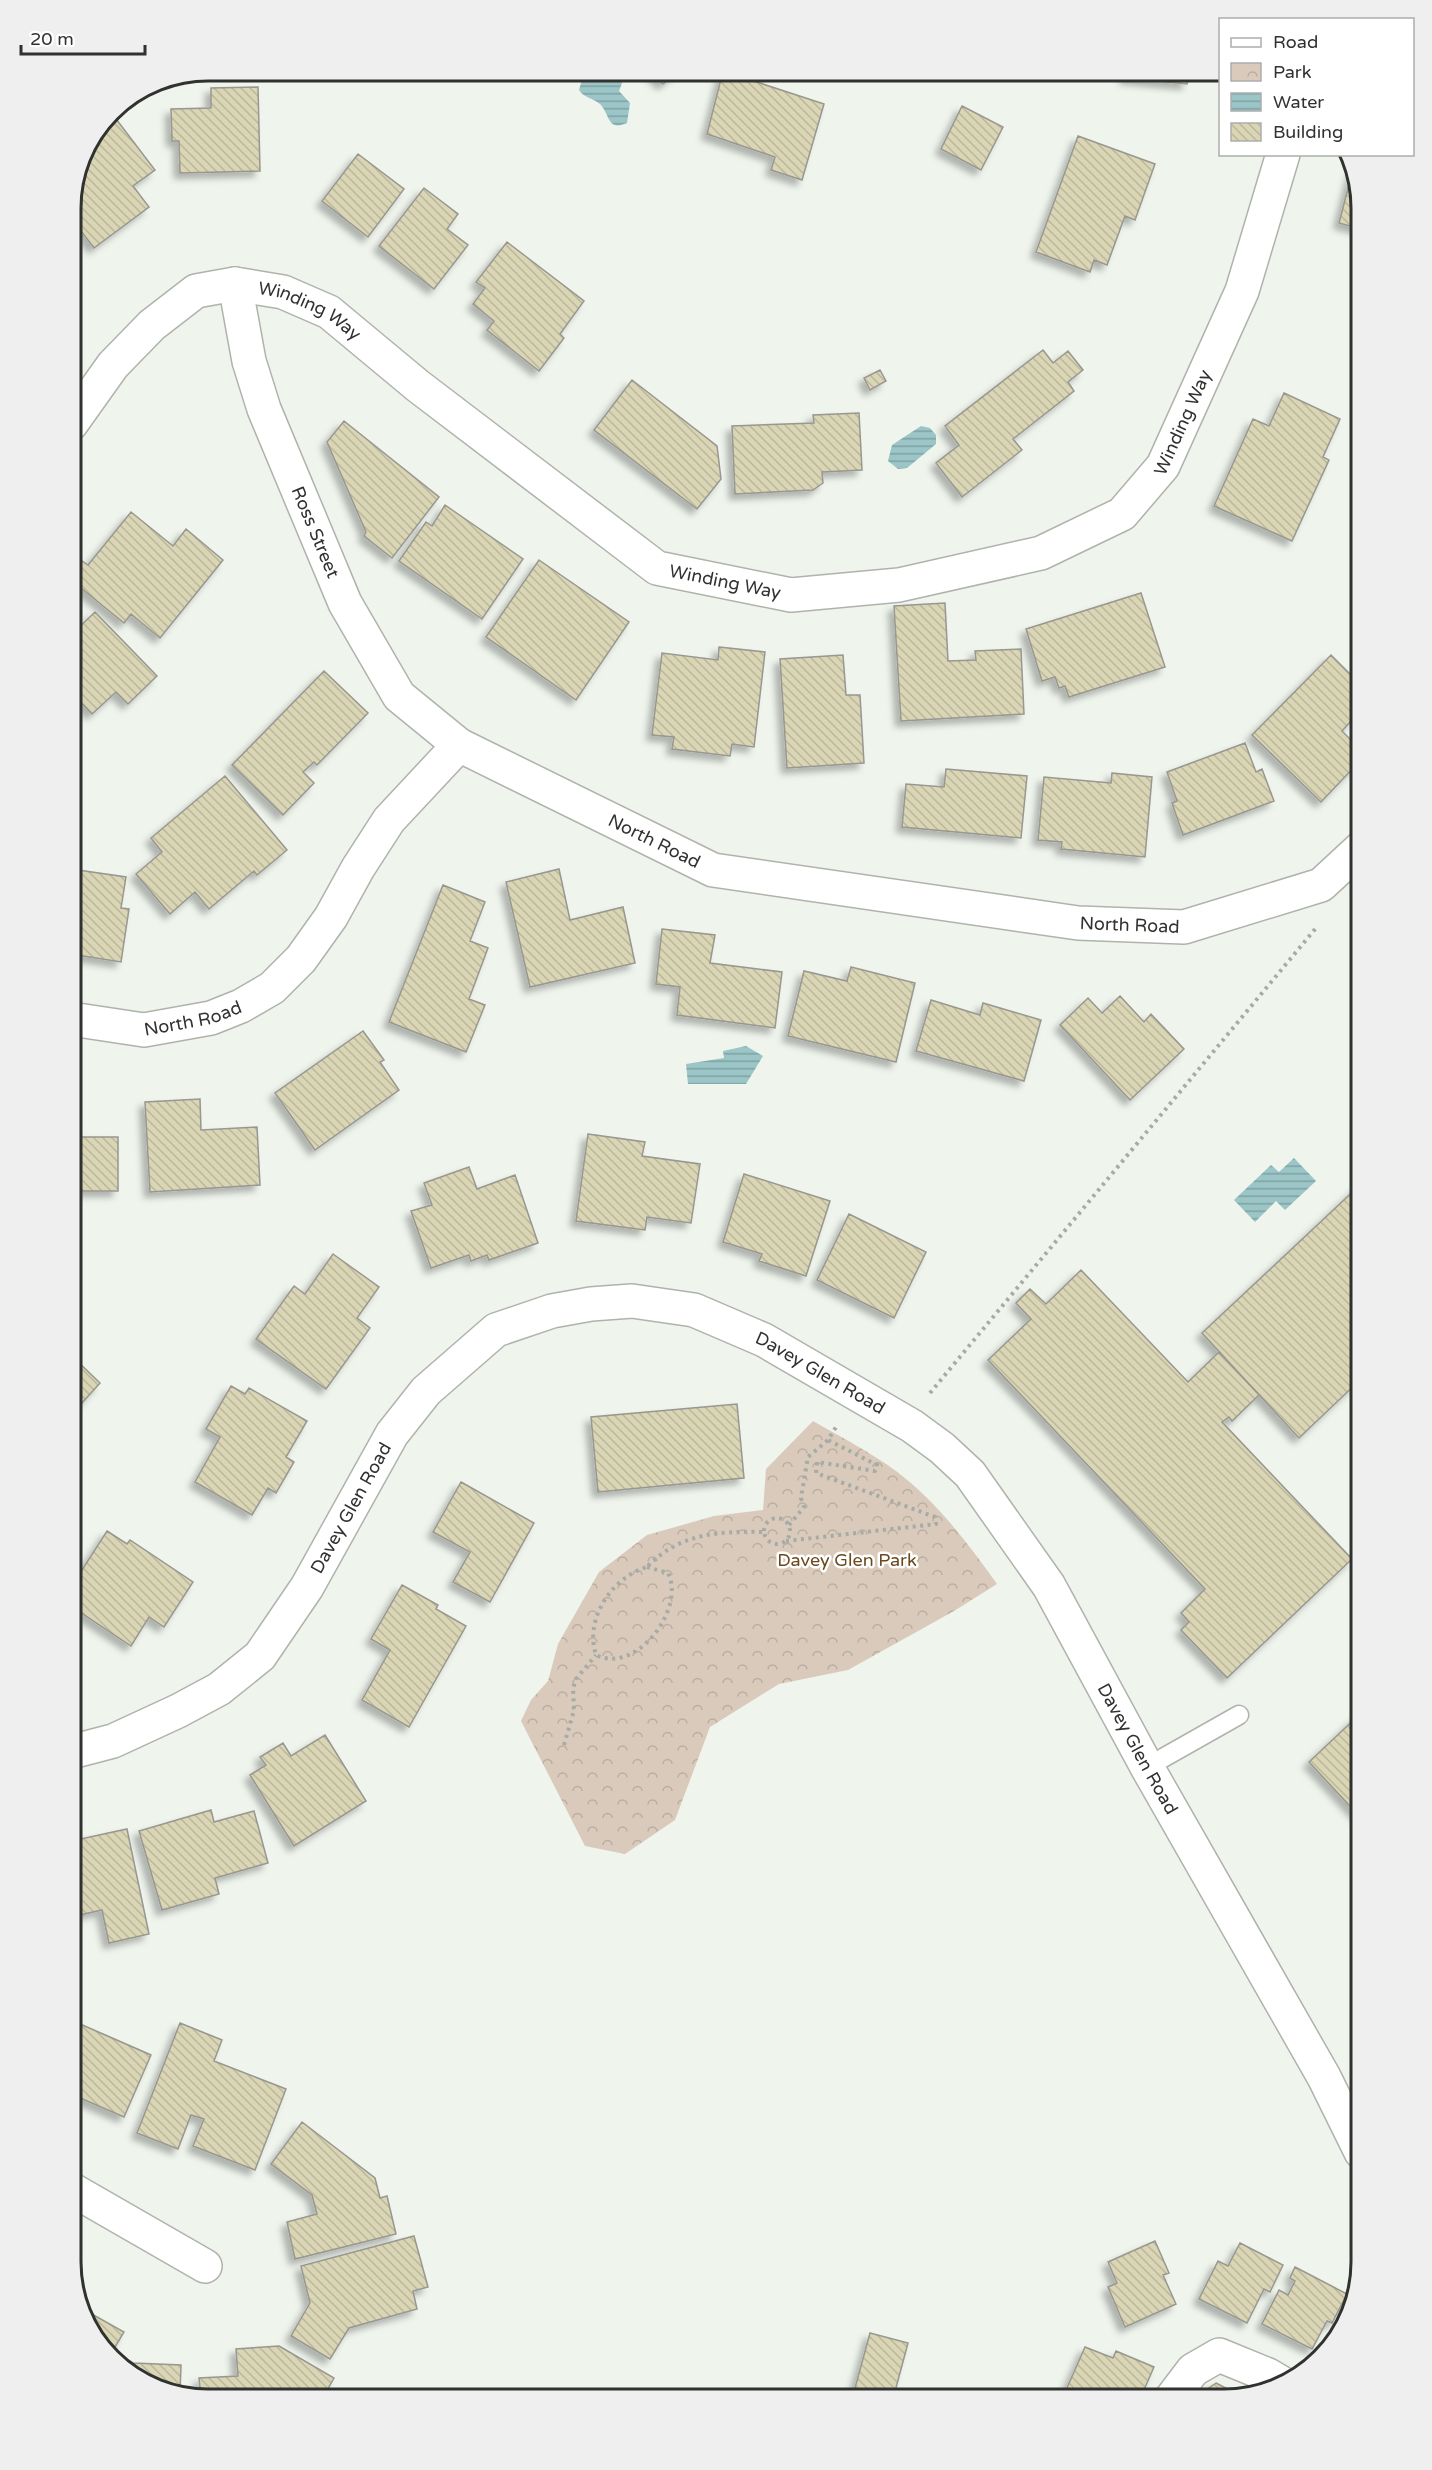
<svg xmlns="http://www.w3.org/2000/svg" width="1432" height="2470" viewBox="0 0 1432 2470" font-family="'Varela Round',sans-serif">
<defs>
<pattern id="park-crowns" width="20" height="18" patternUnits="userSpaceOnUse" patternTransform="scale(1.5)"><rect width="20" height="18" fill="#d9cabb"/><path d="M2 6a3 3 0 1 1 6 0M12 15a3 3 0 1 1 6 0" fill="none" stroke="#bbaea1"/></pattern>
<pattern id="water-rules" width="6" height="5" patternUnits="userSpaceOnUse" patternTransform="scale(1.5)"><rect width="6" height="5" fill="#9bc5c7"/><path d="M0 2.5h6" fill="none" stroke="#7fa1a2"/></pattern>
<pattern id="building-back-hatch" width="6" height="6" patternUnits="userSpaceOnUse" patternTransform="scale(1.5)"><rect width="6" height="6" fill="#dad5b4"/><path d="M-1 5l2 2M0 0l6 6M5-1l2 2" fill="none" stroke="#bbb79b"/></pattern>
<filter id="shadow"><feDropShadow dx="-5.5" dy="5.5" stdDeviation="3" flood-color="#0004"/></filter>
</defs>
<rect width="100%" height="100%" fill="#eff4ed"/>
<path fill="url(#park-crowns)" d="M813,1421C841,1437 870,1452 896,1471C937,1502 967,1542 997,1584L954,1611L848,1670L779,1684L710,1727L675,1820L625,1854L585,1846L521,1721L531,1700L548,1681L558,1644L599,1572L647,1535L714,1516L763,1510L766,1469Z"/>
<path fill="url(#water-rules)" d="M590,71H603L606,76L618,77L622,83L619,91L630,103L627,123C607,132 610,114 600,104C593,98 584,98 579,90L584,73Z
M921,426L930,428L936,435V444L907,468L898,469L888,461L892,445Z
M746,1046L763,1056L746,1084H688L686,1064L724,1058L723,1051Z
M1294,1158L1316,1181L1285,1210L1276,1201L1255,1222L1234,1200L1271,1165L1279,1172Z"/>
<path fill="url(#building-back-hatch)" stroke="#989790" stroke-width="1.5" filter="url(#shadow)" d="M650,71H679L663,84Z
M723,71L824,104L802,180L771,170L775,157L707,134Z
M1126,71H1188L1187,84L1125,78Z
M258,87L260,171L180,173L179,141H172L171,109L211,108V88Z
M962,106L1003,127L981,170L941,149Z
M110,111L155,170L133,186L149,207L94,248L71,218V199L80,159L85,155L83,153Z
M1078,136L1155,164L1135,220L1125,216L1107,265L1094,260L1090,272L1036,252Z
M358,154L404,189L368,237L322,201Z
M1353,169L1362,208L1361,229L1339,223Z
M424,188L458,214L447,229L468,245L434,289L379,246Z
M507,242L584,301L560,334L564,338L539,371L487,330L494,321L473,304L485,288L476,282Z
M71,255L80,262L71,276Z
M1043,350L1053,363L1068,351L1083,370L1068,382L1074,391L1013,439L1022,450L962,497L936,463L959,445L945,426Z
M880,370L886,381L870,390L864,378Z
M632,380L717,446L721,479L697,509L594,430Z
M1284,393L1340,419L1323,457L1329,460L1292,541L1214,506L1253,419L1269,426Z
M859,413L862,470L822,472L823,483L813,490L735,494L732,426L814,423L813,415Z
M344,421L439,497L392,558L364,536L366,532L327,442Z
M445,505L523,559L482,619L399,561L426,522L432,526Z
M131,512L173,546L186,529L223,560L160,638L131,614L124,623L71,580V575L82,561L88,565Z
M539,560L629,622L576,700L486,637Z
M1141,593L1165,667L1069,697L1065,686L1059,688L1055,677L1042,681L1026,629Z
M945,603L948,661L976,660L975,651L1021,649L1024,714L901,721L894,606Z
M95,612L157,676L128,704L116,692L92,714L71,692V635Z
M719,647L765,652L754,747L732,744L730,756L672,749L674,737L652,735L662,653L718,660Z
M843,655L846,695H860L864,763L787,768L780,659Z
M1331,655L1361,685V710L1342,731L1361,750V760L1321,802L1252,735Z
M324,671L368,713L317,765L314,762L303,772L314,783L283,815L232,765Z
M1245,743L1256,772L1262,769L1274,801L1183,835L1172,803L1177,801L1167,772Z
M946,769L1027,776L1021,838L902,827L906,784L944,787Z
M1112,773L1152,777L1145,857L1061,849L1062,842L1038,840L1044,777L1111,783Z
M225,776L287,850L257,875L254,871L209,909L195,892L170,914L136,874L162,852L151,838Z
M71,869L126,877L121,908L129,909L121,962L71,954Z
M559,869L570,920L623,907L635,963L530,987L506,882Z
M443,885L485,902L470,941L488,948L469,999L485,1005L466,1052L389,1022Z
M662,929L715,935L710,963L782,972L775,1028L677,1015L680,987L656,984Z
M851,967L915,983L896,1062L788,1036L804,971L847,981Z
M1120,996L1144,1022L1151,1014L1184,1049L1130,1100L1060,1025L1088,998L1102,1013Z
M931,1000L980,1015L983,1003L1041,1020L1024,1081L916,1051Z
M363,1031L384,1060L380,1062L399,1090L315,1150L275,1093Z
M200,1099L201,1130L257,1127L260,1185L150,1192L145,1102Z
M71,1123H75L76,1137H118V1191H71Z
M588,1134L645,1142L642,1156L700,1164L691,1223L647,1217L645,1230L576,1221Z
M469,1167L477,1189L515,1175L538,1243L489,1260L487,1255L471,1261L469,1255L431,1268L411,1211L432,1205L424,1183Z
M744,1174L830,1201L806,1276L759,1261L762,1254L723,1242Z
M1361,1184V1379L1299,1438L1202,1333Z
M849,1214L926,1252L894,1318L817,1280Z
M333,1254L379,1287L357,1318L370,1328L326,1389L256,1339L294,1286L305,1294Z
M1081,1270L1188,1382L1219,1352L1259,1395L1232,1421L1229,1417L1222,1422L1352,1559L1227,1678L1181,1630L1189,1622L1181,1613L1205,1589L988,1360L1031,1319L1016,1303L1030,1289L1046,1304Z
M71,1355L100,1383L71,1415Z
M231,1386L245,1394L249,1388L307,1421L286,1457L294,1462L276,1493L268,1488L252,1515L195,1482L220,1437L206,1429Z
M737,1404L744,1478L598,1492L591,1417Z
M461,1482L534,1523L490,1602L453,1582L470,1552L433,1532Z
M107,1531L127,1544L130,1540L193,1582L164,1627L149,1617L131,1646L71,1606V1587Z
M402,1585L438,1605L436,1609L466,1626L409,1727L362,1700L390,1650L371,1639Z
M1361,1713V1818L1309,1762Z
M325,1735L366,1801L294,1846L250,1775L266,1765L260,1757L283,1743L291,1756Z
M211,1810L214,1822L254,1811L268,1863L215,1878L219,1894L162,1910L139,1831Z
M127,1829L149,1934L109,1943L102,1910L71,1917V1841Z
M71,2020L151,2055L124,2117L71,2094Z
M180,2023L222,2040L214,2061L286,2089L255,2170L193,2146L204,2119L191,2115L178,2149L137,2133Z
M302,2122L375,2178L380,2198L387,2196L396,2234L295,2259L287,2222L317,2214L312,2195L271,2164Z
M414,2236L428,2287L413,2291L417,2309L349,2328L330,2359L291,2336L310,2303L301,2266Z
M1155,2241L1169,2273L1163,2275L1176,2304L1125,2327L1108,2287L1117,2283L1108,2262Z
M1240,2243L1283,2265L1270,2292L1264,2289L1247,2323L1199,2299L1218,2261L1228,2266Z
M71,2266L81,2271L75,2282Z
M1295,2267L1347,2294L1332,2323L1327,2321L1312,2349L1262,2324L1279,2290L1288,2295L1295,2281L1290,2278Z
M81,2308L124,2332L112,2352L133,2363L181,2365L180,2393L132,2377L85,2323Z
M870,2333L908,2343L893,2399H852Z
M279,2346L334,2378L322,2399H201L199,2378L238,2376L236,2349Z
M1085,2347L1113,2358L1116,2351L1154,2367L1140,2399L1063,2397Z
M1216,2383L1241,2396L1224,2400L1199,2399L1203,2392Z"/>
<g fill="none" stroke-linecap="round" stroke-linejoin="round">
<g stroke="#afb3ac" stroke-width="21">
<path id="lane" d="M1147,1767L1239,1715"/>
</g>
<g stroke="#afb3ac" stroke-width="36">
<g id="street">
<path id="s1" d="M235,284L249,361L264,409L345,603L399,696L459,745"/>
<path id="s2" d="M71,424L113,365L152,325L196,291L235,284L283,292L329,312L418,386L657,568L791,595L899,585L1041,553L1122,514L1163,466L1242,291L1283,154"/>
<path id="s3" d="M71,1019L144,1030L211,1018L241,1006L272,988L301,959L331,917L358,868L389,820L459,745L713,870L1078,923L1184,927L1321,885L1361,848"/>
<path id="s4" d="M71,1752L113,1741L178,1711L219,1689L260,1656L307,1587L392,1434L426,1391L496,1330L552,1311L591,1304L632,1301L694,1310L764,1340L912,1426L942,1448L970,1474L1049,1586L1147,1767L1324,2077L1361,2152"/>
<path d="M71,2189L205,2266"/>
<path d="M1171,2399L1193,2370L1219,2355L1268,2375L1285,2385"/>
</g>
</g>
<path stroke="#a7aba5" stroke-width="4" stroke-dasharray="3 4.5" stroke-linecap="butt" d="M930,1393L1316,928
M764 1531a13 13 0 1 1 26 0a13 13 0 1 1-26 0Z
M789,1525L804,1507L801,1498L808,1457L828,1440L836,1427
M786,1541L936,1524L935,1517L816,1473L817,1462L875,1471L877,1465L828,1440
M648,1566C680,1533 720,1531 764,1532
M647,1567L668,1573C686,1609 636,1675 596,1655C584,1619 612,1577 647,1567Z
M564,1745L574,1710L573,1688L576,1679L596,1655"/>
<use href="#lane" stroke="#fff" stroke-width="18"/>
<use href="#street" stroke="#fff" stroke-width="33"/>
</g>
<g text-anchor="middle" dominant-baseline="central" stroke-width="5" stroke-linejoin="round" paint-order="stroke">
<g font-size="18" fill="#30322f" stroke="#fff">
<text stroke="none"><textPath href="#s2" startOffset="304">Winding Way</textPath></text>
<text stroke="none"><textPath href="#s2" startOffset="1330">Winding Way</textPath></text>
<text stroke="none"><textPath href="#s1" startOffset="262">Ross Street</textPath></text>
<text stroke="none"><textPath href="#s2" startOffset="808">Winding Way</textPath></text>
<text stroke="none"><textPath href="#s3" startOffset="736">North Road</textPath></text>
<text stroke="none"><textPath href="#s3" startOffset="1222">North Road</textPath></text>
<text stroke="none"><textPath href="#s3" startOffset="124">North Road</textPath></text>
<text stroke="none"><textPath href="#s4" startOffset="964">Davey Glen Road</textPath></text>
<text stroke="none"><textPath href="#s4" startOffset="388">Davey Glen Road</textPath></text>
<text stroke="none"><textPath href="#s4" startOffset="1468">Davey Glen Road</textPath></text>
</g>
<g font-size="18" fill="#6c491f" stroke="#fff">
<text x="847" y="1560">Davey Glen Park</text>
</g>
</g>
<path d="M0 0H1432V2470H0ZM208 81H1224A127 127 0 0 1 1351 208V2262A127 127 0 0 1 1224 2389H208A127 127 0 0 1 81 2262V208A127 127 0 0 1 208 81Z" fill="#eeefee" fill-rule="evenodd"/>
<path fill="none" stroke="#30322f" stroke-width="3" d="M208 81H1224A127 127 0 0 1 1351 208V2262A127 127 0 0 1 1224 2389H208A127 127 0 0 1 81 2262V208A127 127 0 0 1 208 81Z"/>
<rect x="1219" y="18" width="195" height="138" fill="#ffffff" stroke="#acadac" stroke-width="1.5"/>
<rect x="1231" y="38" width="30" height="9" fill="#ffffff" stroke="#acadac" stroke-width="1.5"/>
<text x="1273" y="48" font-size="18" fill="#30322f">Road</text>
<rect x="1231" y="63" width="30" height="18" fill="url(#park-crowns)" stroke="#acadac" stroke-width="1.5"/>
<text x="1273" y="78" font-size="18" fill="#30322f">Park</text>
<rect x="1231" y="93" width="30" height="18" fill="url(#water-rules)" stroke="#acadac" stroke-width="1.5"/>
<text x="1273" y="108" font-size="18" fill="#30322f">Water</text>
<rect x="1231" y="123" width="30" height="18" fill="url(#building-back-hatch)" stroke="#acadac" stroke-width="1.5"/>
<text x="1273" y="138" font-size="18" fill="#30322f">Building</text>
<path d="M21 45v9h124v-9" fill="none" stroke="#30322f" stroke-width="3"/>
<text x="30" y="45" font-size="18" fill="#30322f" stroke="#ffffff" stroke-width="4.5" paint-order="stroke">20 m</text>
</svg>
